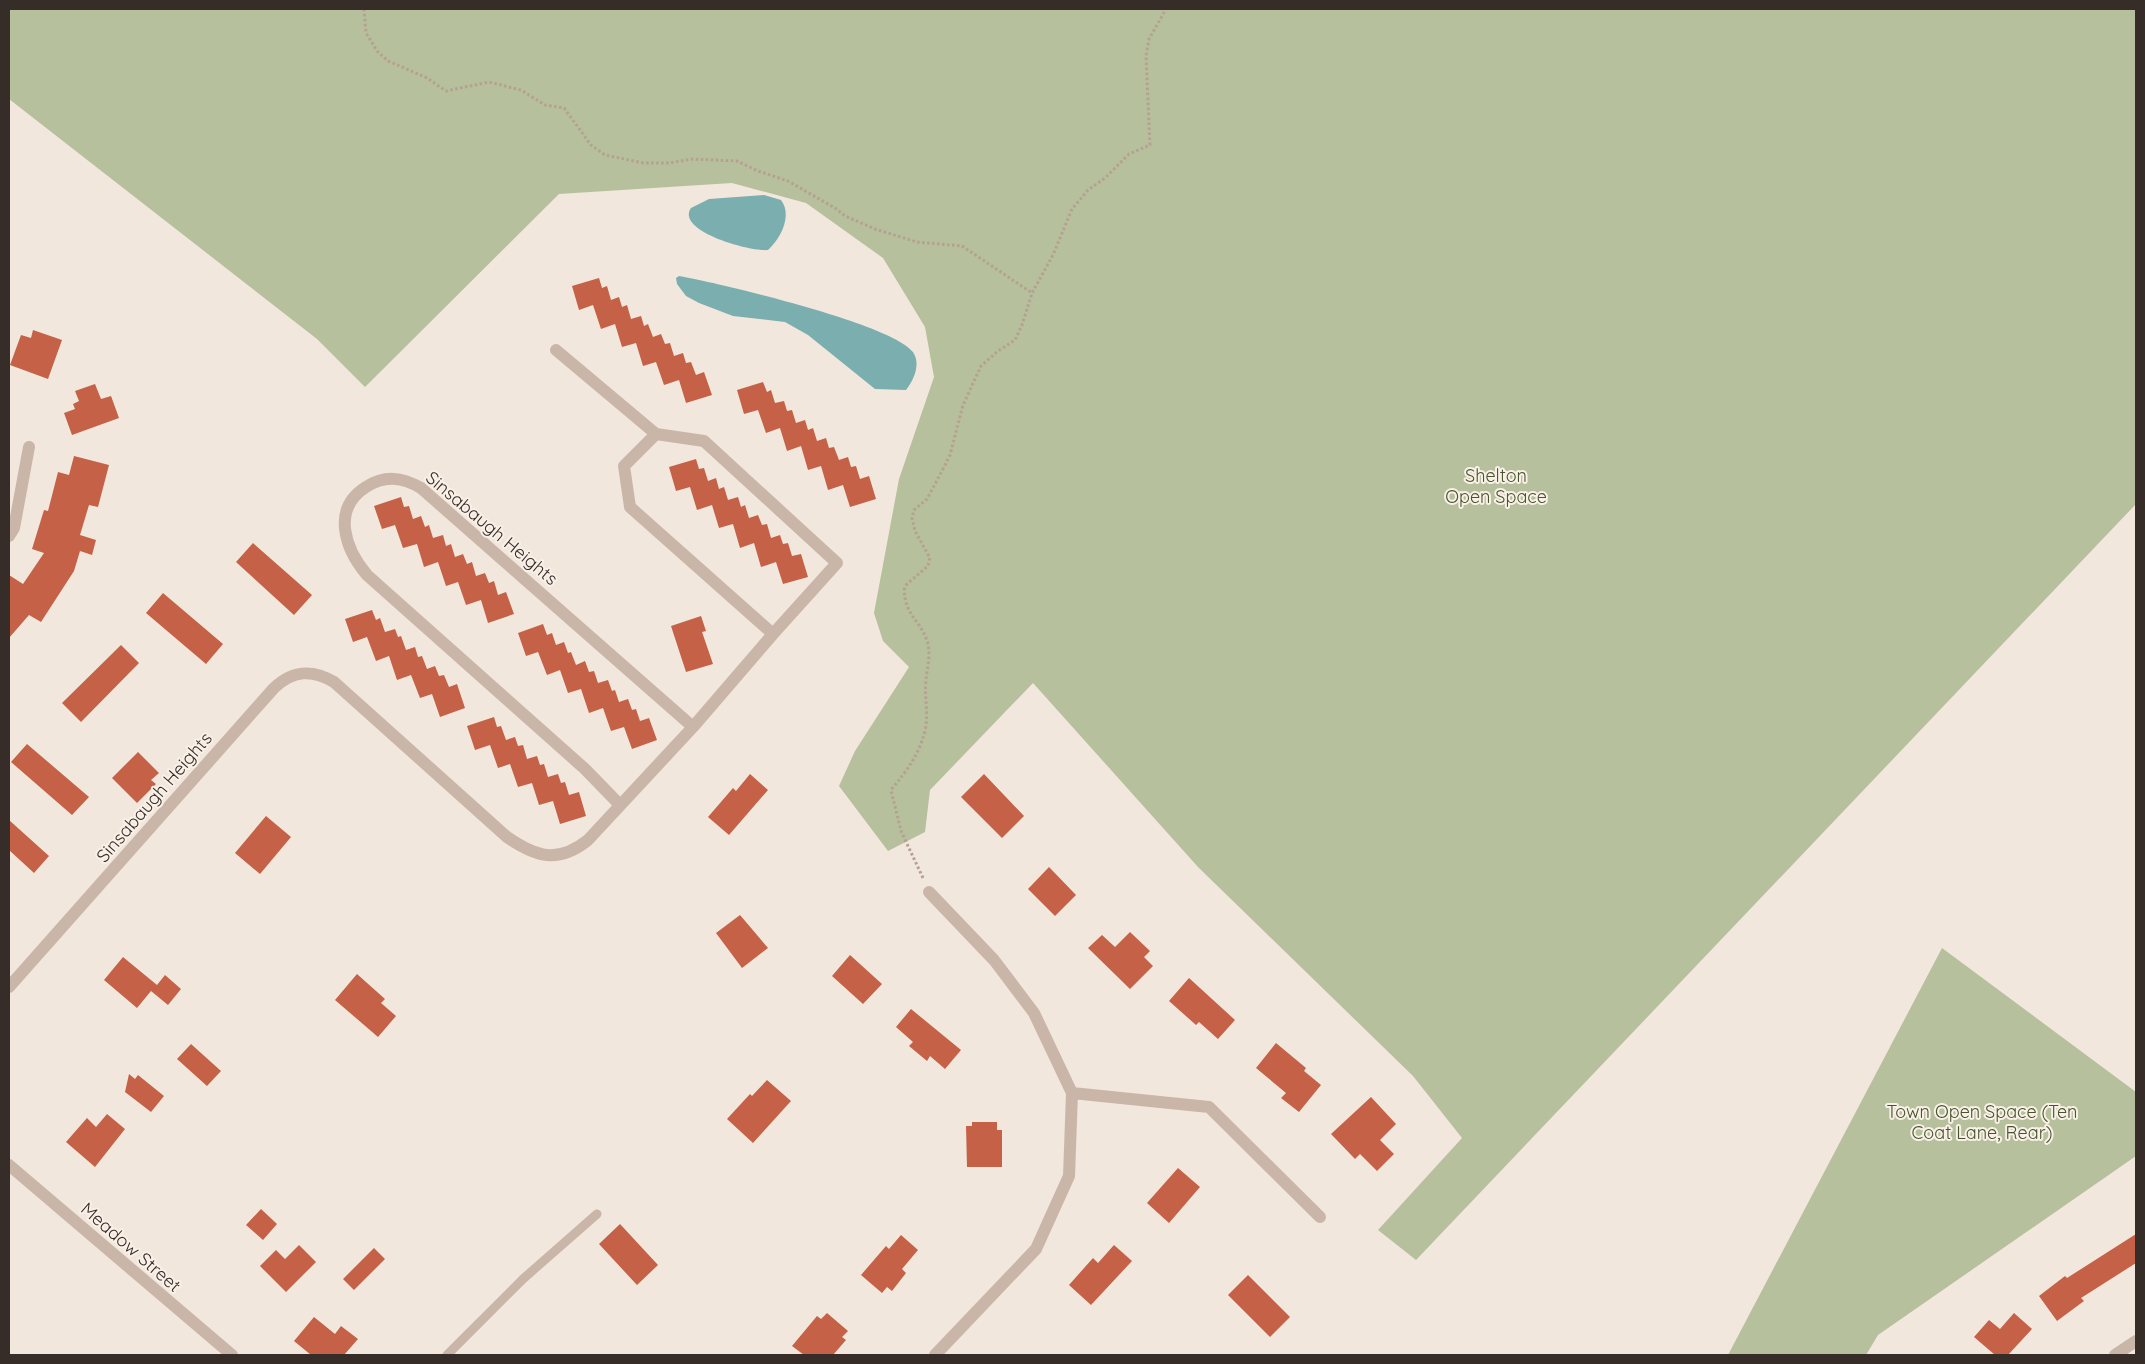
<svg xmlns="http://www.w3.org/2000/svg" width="2145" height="1364" viewBox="0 0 2145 1364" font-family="Quicksand,sans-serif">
<rect width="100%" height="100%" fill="#f2e7dc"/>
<path fill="#b6c09c" d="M9,9H2136V504L1416,1260L1378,1230L1462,1138L1413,1076L1198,867L1033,683L930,790L925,832L888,851L839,786L855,751L909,667L883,641L874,613L899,479L934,377L925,327L883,258L806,203L732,183L559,194L365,387L317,339L9,99Z
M1942,948L2136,1092V1156L1878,1335L1866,1355H1728Z"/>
<path fill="#7baeae" d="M764,195L781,200C793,216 780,239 768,250C751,252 675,231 691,208L709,199Z
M679,276C719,283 893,324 913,352C921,364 914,380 906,390L875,389L808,335L785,322L733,316L699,303L686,296L677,284L676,278Z"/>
<path fill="#c46147" d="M599,278L602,288L607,286L611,300L619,297L622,307L627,305L631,319L641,316L644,326L648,324L653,337L661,334L665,344L670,343L674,356L683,353L686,363L691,362L696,375L704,372L712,395L686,403L679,380L664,385L656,362L643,366L636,343L622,347L615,324L601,329L593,305L579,310L572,286Z
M33,330L62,340L48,379L10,365L21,335L31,338Z
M763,382L767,392L771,390L775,403L784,401L787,411L792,410L796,423L805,420L808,430L813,428L817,441L826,438L829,448L834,447L839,460L848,457L851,467L856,466L860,479L869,476L876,499L850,507L843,485L828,490L821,466L808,470L801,446L787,451L780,428L766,433L758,410L744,414L737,390Z
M95,384L101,399L111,396L119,418L72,435L64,413L75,409L73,404L79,401L75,391Z
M74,456L109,465L98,507L89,505L80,535L96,540L92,555L80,551L74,571L41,622L29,615L9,638V575L23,584L44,553L32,549L44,510L48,511L58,472L69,475Z
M696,459L699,469L704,468L708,481L716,478L719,489L724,487L728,500L738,497L741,507L745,505L749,518L758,515L762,525L767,524L771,538L780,535L783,544L788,543L792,556L801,554L808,577L783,584L776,562L761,567L754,543L740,548L733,524L719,528L712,505L697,510L690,487L676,491L669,467Z
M401,497L404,507L409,506L413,519L421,516L425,527L429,525L433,538L443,535L446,546L451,544L455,557L463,554L467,564L472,562L476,576L485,573L489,583L494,581L498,595L506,592L514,614L488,623L481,600L466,605L458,582L446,586L438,562L424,567L417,544L403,548L395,525L382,529L374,506Z
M253,543L312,595L294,615L236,562Z
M163,593L223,644L206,664L146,613Z
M372,610L376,620L380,618L385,632L395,629L398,637L401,636L406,650L415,647L418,657L422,656L427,669L435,666L439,676L444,675L449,687L457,684L465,708L440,717L432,694L420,698L411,675L397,680L389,656L376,661L367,637L353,642L345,619Z
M701,616L706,631L702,632L713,664L686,672L671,626Z
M543,624L547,635L552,633L556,645L564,642L568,653L571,652L576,665L585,661L589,672L594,671L598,683L608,680L612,691L615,690L619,702L628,699L632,710L636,709L640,721L649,718L657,740L632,749L624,727L611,731L603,708L589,713L581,689L568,693L560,670L547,675L538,652L526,656L518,633Z
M121,645L139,663L81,722L62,703Z
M494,717L497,727L501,726L506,740L515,737L518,746L523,745L527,759L537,756L540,765L544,764L548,777L558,774L561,783L565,782L569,795L579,792L586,816L560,824L553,801L539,805L532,783L518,787L510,764L498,768L490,745L475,750L467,726Z
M27,744L89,797L72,815L11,762Z
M138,752L159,773L151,780L156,784L137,803L112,778Z
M750,774L768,790L729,835L708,817L733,788L736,791Z
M984,774L1024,816L1002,838L961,797Z
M266,816L291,837L260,874L235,853Z
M9,820L49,856L34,873L9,850Z
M1049,867L1076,895L1055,916L1028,889Z
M740,915L768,948L742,968L716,933Z
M1130,932L1150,951L1144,957L1153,966L1130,989L1088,948L1102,935L1115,947Z
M850,955L882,984L863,1004L832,976Z
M123,957L157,985L165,975L181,989L168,1005L151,991L137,1008L104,980Z
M357,974L385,999L381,1003L396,1016L378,1037L335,1000Z
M1189,978L1235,1020L1218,1039L1199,1022L1196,1025L1169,1001Z
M911,1009L961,1050L945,1069L930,1056L927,1061L909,1046L913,1042L896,1027Z
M1276,1043L1306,1068L1304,1071L1321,1085L1299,1112L1281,1098L1286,1093L1256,1068Z
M191,1044L221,1071L207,1086L177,1059Z
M129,1074L135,1079L138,1075L164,1096L151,1112L125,1092Z
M767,1080L791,1101L753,1143L727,1119L750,1094L752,1096Z
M1371,1097L1396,1124L1380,1140L1394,1154L1377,1171L1360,1154L1355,1159L1331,1134Z
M107,1114L125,1129L95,1167L66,1142L87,1118L96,1127Z
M972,1122H997V1130H1002V1167H967L966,1126H972Z
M1178,1168L1200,1187L1169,1223L1147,1203Z
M261,1209L277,1224L263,1240L246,1225Z
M620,1224L658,1265L637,1285L599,1244Z
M2136,1234V1263L2081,1298L2084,1301L2057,1321L2039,1296L2065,1276L2067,1278Z
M901,1235L918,1250L902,1269L906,1273L892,1291L887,1287L882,1293L861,1275L886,1246L889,1249Z
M299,1245L316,1262L286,1292L260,1266L276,1250L285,1259Z
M1114,1245L1132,1261L1091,1305L1069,1285L1093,1258L1098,1263Z
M374,1248L385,1259L354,1290L343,1279Z
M1248,1275L1290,1317L1270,1337L1228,1295Z
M827,1313L848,1331L842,1337L846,1340L833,1355H804L792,1346L817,1316L821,1319Z
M2014,1313L2032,1329L2008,1355H1995L1974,1337L1989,1320L2000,1329Z
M314,1317L335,1334L341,1326L358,1339L344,1355H311L294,1341Z"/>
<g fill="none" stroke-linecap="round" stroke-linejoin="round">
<path stroke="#b5a092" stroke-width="3" stroke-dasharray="2.5 2.5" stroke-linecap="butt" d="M364,9L366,33L377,51L388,61L427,78L446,91L489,82L521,90L545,105L564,108L591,145L605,155L644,163H669L692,159L737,161L758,171L788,181L835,208L845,216L875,229L917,242L962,246L1032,293
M923,878L901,831L891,790C907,770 918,757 925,731C929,714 924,697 926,680C927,666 932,652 926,638C917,617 906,616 904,590L907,584L928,566L930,558L915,531L912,518L914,510L927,499L944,467L950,455L963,405L981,366L998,351L1015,340L1022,325L1032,293L1053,255L1072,209L1088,190L1105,178L1129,154L1150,145L1146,56L1149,39L1166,9"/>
<path stroke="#cab6a8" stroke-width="9" d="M447,1355L523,1279L597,1214"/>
<path stroke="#cab6a8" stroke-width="12" d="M556,350L656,434
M656,434L704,441L837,563L773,634L630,507L624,466Z
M9,536L14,528L29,447
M620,805L585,769L367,575C345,549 331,509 366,487C385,475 402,477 421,488L693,727
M929,892L994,960L1034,1013L1072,1093L1069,1176L1036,1249L935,1355
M9,987L274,688C293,670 312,669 334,682L507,837C536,857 558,864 588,840L693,727L773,634
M1072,1093L1209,1107L1320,1217
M2115,1355L2136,1341"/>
<path stroke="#cab6a8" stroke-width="12" d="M9,1165L232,1355"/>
</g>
<g text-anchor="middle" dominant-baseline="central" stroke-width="4" stroke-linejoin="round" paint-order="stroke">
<g font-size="18" fill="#47542c" stroke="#f9f1e8">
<text x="1496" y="475">Shelton<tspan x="1496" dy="21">Open Space</tspan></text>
<text x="1982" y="1111">Town Open Space (Ten<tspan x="1982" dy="21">Coat Lane, Rear)</tspan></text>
</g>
<g font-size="18" fill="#362c28" stroke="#f9f1e8">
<text transform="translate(492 528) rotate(40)">Sinsabaugh Heights</text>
<text transform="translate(154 797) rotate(-49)">Sinsabaugh Heights</text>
<text transform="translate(131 1247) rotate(41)">Meadow Street</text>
</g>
</g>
<rect width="2145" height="1364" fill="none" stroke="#362c28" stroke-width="20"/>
</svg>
